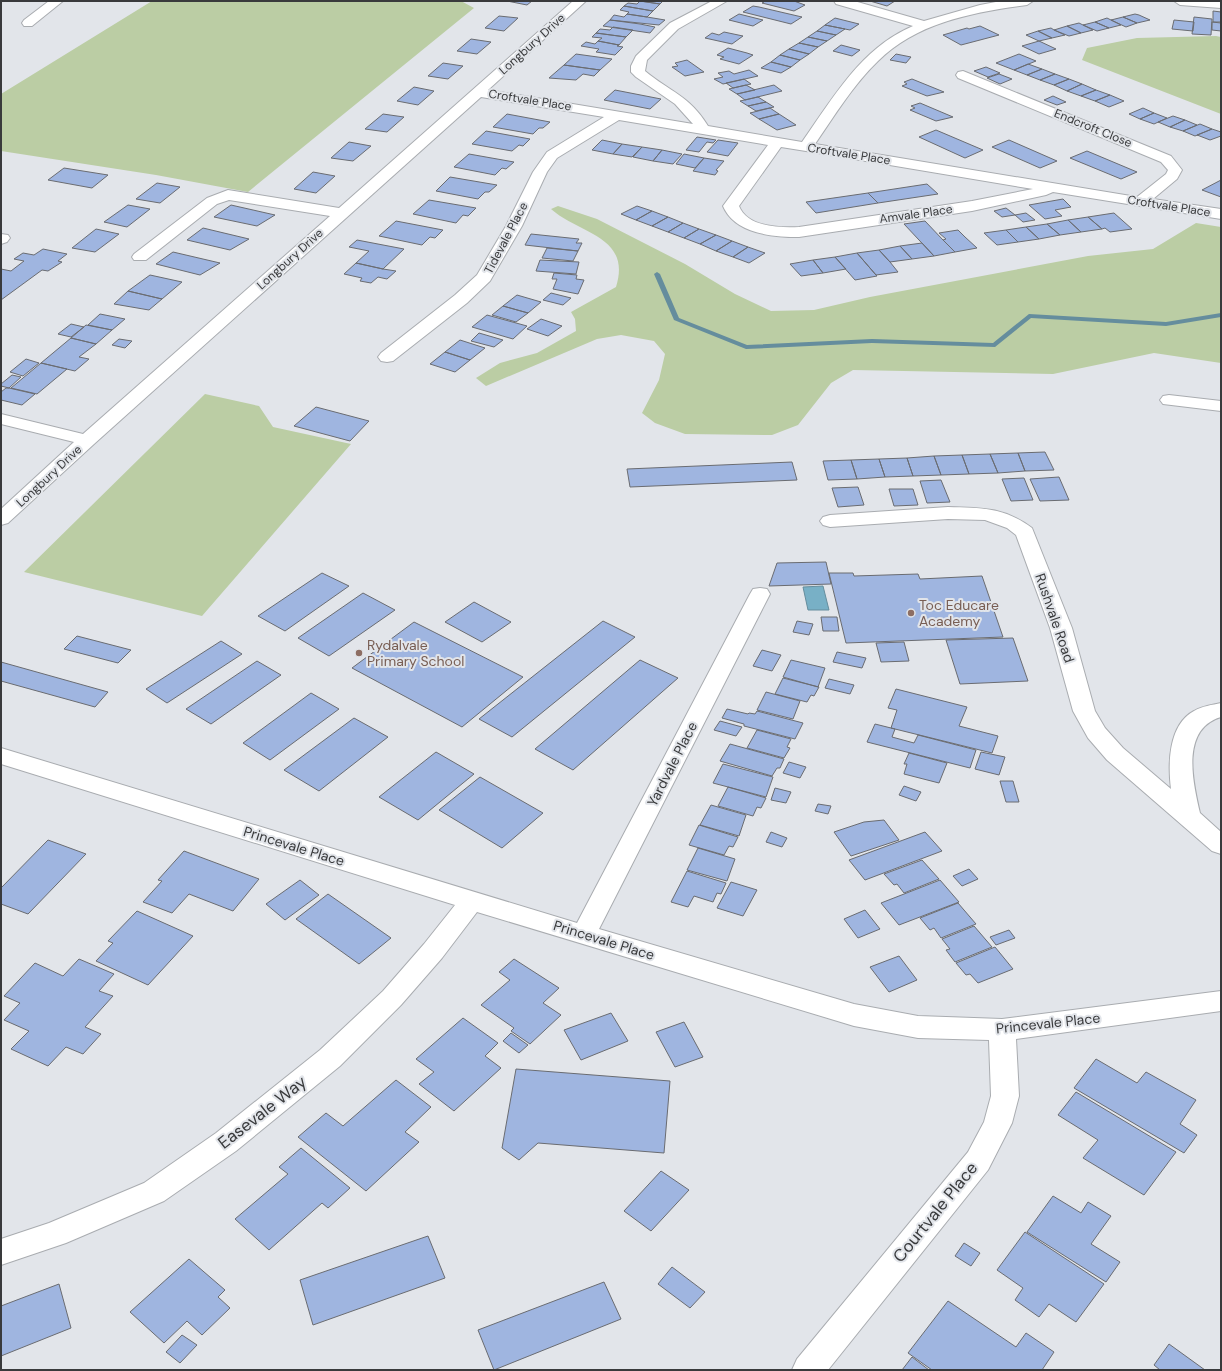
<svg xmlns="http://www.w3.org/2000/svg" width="1222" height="1371" viewBox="0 0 1222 1371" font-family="'DM Sans',sans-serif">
<rect width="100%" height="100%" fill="#e2e5ea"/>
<path fill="#bbcda4" d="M152,1H461L474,8L248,192L156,175L1,151V94Z
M1216,36L1221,37V114L1082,60L1087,48L1137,38Z
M558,206L597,219L685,264L735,294L771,311L814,310L870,297L1088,256L1153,249L1196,223L1221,227V363L1154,353L1053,374L853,370L831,383L798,425L772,435L685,434L655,423L642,413L659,380L665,354L654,341L621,335L597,339L486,386L476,378L500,363L537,353L576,331L575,319L571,312L616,287C632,236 579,234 551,209Z
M205,394L259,406L273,427L351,444L202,616L24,572Z"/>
<path fill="#78b0c6" stroke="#658d9d" d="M823,586L829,610H808L803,587Z"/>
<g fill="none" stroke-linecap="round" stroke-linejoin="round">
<path fill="#658d9d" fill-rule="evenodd" d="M657,272L660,274L679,318L747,345L872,339L993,343L1029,314L1166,322L1221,313V317L1166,326L1031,318L995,347L872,343L746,349L674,320L654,274Z"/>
</g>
<path fill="#9fb5e0" stroke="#6a6c71" d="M507,1H532L527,5Z
M640,1L660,4L653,11L624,6L628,3L637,4Z
M640,1H663L660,4Z
M762,1H794L805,5L794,11L762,3L764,2Z
M870,1H895L887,6Z
M624,6L653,11L647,17L627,14L629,12L620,10Z
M753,6L759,7L802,17L791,24L743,12Z
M1213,11L1221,12V22H1213Z
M627,14L647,17L665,20L659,25L610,20L614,15L624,17Z
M739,14L763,20L753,26L729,20Z
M1135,14L1139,15L1150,20L1137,23L1123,17Z
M499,16L518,18L504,31L485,28Z
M1123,17L1137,23L1126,27L1111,20Z
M1194,17L1212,19L1211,35L1192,34Z
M835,18L859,24L850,30L825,25Z
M1107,18L1121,25L1109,28L1095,22Z
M610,20L640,24L655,27L650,33L603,26Z
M1174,20L1194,22L1193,31L1172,29Z
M1095,22L1109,28L1097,31L1083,25Z
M1212,22L1221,23V31L1212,30Z
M1079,23L1093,30L1081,33L1067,26Z
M825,25L845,29L836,35L817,31Z
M980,26L999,35L961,45L943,35L967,28L969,29Z
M1067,26L1081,33L1069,36L1054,30Z
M613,27L633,30L626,37L596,33L600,29L610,30Z
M1051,28L1054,30L1065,35L1052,38L1038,31Z
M817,31L836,35L827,41L808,37Z
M1038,31L1052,38L1039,41L1026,35Z
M724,32L743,36L732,44L705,38L712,33L719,35Z
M596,33L626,37L619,45L598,41L602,38L592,37Z
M808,37L827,41L818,47L799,43Z
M471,39L491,42L477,54L457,51Z
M598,41L619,45L617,46L623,47L615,55L596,52L599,49L581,46L586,42L595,44Z
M1039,41L1056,49L1039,54L1022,46Z
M799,43L818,47L809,54L789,49Z
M841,45L860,50L852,56L833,51Z
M728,48L747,53L753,55L739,64L720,59L724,57L717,55Z
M789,49L809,54L800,60L780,55Z
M576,54L612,59L600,70L564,65Z
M896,54L911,57L906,63L890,60Z
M1019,54L1036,61L1014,70L996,63Z
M780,55L800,60L791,67L771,62Z
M687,60L704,72L685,76L672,67L678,66L675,63Z
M771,62L791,67L781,73L761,68Z
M443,63L463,66L448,79L428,76Z
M1028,64L1042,69L1027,75L1014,70Z
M564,65L600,70L594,76L583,74L576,80L549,78Z
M986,67L1000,73L988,77L974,71Z
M1042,69L1055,74L1040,80L1027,75Z
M749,70L758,76L723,84L714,79L723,77L718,73L729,71L734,74Z
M999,74L1012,79L1000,84L987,78Z
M1055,74L1069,79L1054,85L1040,80Z
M744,79L751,84L733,88L726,83Z
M912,79L944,92L927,96L902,86L907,84L904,82Z
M1069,79L1082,84L1067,91L1054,85Z
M1082,84L1096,90L1081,96L1067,91Z
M746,85L755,90L737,94L729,89Z
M774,85L782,91L745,100L737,94Z
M414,87L434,91L418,105L397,101Z
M615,90L661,99L650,109L604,100Z
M1096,90L1110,95L1095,101L1081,96Z
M1110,95L1124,101L1109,107L1095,101Z
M1053,96L1066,102L1057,105L1044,100Z
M758,97L766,102L748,106L740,101Z
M766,102L774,107L756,111L748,106Z
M920,103L953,117L936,121L910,110L915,108L911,106Z
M770,108L779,114L759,119L750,113Z
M1143,108L1154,113L1140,119L1129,114Z
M1154,113L1167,118L1154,124L1140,119Z
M383,114L404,117L387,132L365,129Z
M507,114L550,122L543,128H539L533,134L493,127Z
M779,114L796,125L777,130L759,119Z
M1173,116L1185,120L1170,127L1158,122Z
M1185,120L1197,125L1183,131L1170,127Z
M1200,124L1212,129L1195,136L1183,131Z
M1212,129L1221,132V136L1210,140L1197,135Z
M936,130L983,150L965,158L919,137Z
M486,131L530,139L523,146L519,145L512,151L472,144Z
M697,137L716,140L713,143L707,142L699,152L686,150Z
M602,140L622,144L613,154L592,150Z
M718,140L738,143L728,156L707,152Z
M1009,140L1057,161L1040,168L992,147Z
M349,142L371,146L353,161L331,158Z
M622,144L642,147L632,157L613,154Z
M642,147L662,150L653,161L633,157Z
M662,150L682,154L673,164L653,161Z
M1087,151L1137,172L1121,179L1070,158Z
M469,154L514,162L506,169L502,168L495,175L454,167Z
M684,154L704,158L695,168L676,164Z
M704,158L724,161L716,170L718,171L715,175L693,171Z
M64,168L108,175L92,188L48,180Z
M313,172L335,176L316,193L294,189Z
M450,177L497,185L489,192H485L478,199L436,191Z
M1221,180V197L1202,190Z
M157,183L180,187L160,203L136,199Z
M927,184L938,194L878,203L868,193Z
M868,193L878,203L816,213L806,202Z
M1063,199L1071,207L1055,210L1062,216L1045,219L1029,205Z
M429,200L476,208L468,216L463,215L456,223L413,214Z
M128,205L150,209L127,227L104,222Z
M231,205L275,215L257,226L214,217Z
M637,206L652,211L636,220L621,214Z
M1006,208L1015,215L1002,217L994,211Z
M652,211L668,217L652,226L636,220Z
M1026,213L1035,220L1023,222L1015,215Z
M1114,213L1132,229L1110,232L1105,228L1102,229L1088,217Z
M668,217L683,223L668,232L652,226Z
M1088,217L1102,229L1081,232L1068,220Z
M1068,220L1081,232L1060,235L1047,224Z
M396,221L443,230L435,238L430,237L422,245L379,236Z
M925,221L943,240L955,252L934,256L904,224Z
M683,223L699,229L684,238L668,232Z
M1047,224L1060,235L1039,239L1026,227Z
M1026,227L1039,239L1018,242L1006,230Z
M203,228L249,239L230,250L187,240Z
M96,229L119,234L95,252L72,248Z
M699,229L716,235L700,244L684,238Z
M958,230L965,237L977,248L955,252L943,240L946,239L939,233Z
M1006,230L1018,242L997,245L984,233Z
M531,234L579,239L576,243H582L578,251L525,245Z
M716,235L732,241L716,251L700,244Z
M357,240L404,249L383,269L356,263L369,251L349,247Z
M732,241L748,247L733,257L716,251Z
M922,243L934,256L912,259L900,246Z
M900,246L912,259L890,262L879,250Z
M748,247L765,253L749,263L733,257Z
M547,248L578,251L573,261L542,258Z
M43,249L67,254L58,261L62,262L48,271L42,270L1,300V269L11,271L24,261L14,259L23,253L34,255Z
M879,250L890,262L898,272L876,275L857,253Z
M173,252L220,263L200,275L156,264Z
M857,253L876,275L877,276L855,280L835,257Z
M835,257L846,269L823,273L813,260Z
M540,260L579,262L576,274L536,271Z
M813,260L823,273L801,276L790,264Z
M356,263L383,269L396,271L387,279L378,277L371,283L360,281L362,278L344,274Z
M554,273L577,275L576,279L584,280L578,294L553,289L557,279H552Z
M150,275L182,282L162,299L128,291Z
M128,291L162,299L149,310L114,304Z
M551,293L571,298L563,305L543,300Z
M517,295L541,302L528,313L503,306Z
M503,306L528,313L516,322L492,315Z
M100,314L125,319L112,330L88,325Z
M487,315L527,326L513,339L472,327Z
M541,319L562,326L548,336L527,329Z
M71,324L84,327L71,337L58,334Z
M86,325L112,330L96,344L71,338Z
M479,333L503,340L494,347L471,341Z
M71,338L96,344L79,357L89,359L75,371L41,363Z
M119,339L132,341L125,348L112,345Z
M460,340L485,348L470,360L445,352Z
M445,352L470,360L455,372L430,364Z
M26,359L39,363L23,376L10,372Z
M41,363L67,369L37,394L11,388Z
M12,375L21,377L9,388L1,386V384Z
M6,388H9L35,394L22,405L1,400V392Z
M316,407L369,421L350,441L294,426Z
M1045,452L1054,470L1025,471L1018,453Z
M1018,453L1025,471L998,473L990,454Z
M990,454L998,473L969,474L962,455Z
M962,455L969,474L941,475L934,456Z
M934,456L941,475L913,476L907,458Z
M907,458L913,476L885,477L879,459Z
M879,459L885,477L857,479L851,460Z
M851,460L857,479L828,480L823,461Z
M792,462L797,480L630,487L627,469Z
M1059,477L1069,500L1040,501L1030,479Z
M1024,478L1033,500L1011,501L1002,479Z
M941,480L950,502L927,503L920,481Z
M858,487L864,505L838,507L832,488Z
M889,489H913L918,505L894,506Z
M826,562L831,584L769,586L777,563Z
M322,573L349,586L285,631L258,616Z
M829,573H853L854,576L918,574L920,579L982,576L1003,637L846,643Z
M363,593L395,610L329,656L298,638Z
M474,602L511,622L482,642L445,622Z
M821,617H837L839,631H823Z
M603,621L635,637L512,737L479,719Z
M797,621L813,624L809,635L793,632Z
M414,622L523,677L462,727L352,668Z
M77,636L131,650L118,663L64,649Z
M1013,638L1028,681L960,684L946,640Z
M221,641L242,654L167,703L146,689Z
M904,642L909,661L881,662L876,643Z
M762,650L781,655L772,671L753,666Z
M837,652L866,658L862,668L833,662Z
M640,660L678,678L573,770L535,749Z
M791,660L825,668L818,687L783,677Z
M257,661L281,675L211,724L186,709Z
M1,662L108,692L95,707L1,681Z
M783,678L819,687L814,696L811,695L807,702L775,694Z
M829,679L854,685L850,694L825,688Z
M896,689L967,707L959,726L998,736L992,753L891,728L897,710L888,708Z
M766,692L800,701L793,719L757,710Z
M311,693L339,709L270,760L243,743Z
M727,709L748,714L749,713L755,714L757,711L803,723L795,739L744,726V724L722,718Z
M354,718L388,737L319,791L284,770Z
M720,721L742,727L736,736L714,730Z
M875,724L895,729L892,737L914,743L918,735L976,750L970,768L867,742Z
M757,730L791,739L787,747L790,748L784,758L747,748Z
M730,744L784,759L780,768H777L772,776L720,761Z
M436,752L474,774L418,820L379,797Z
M981,752L1005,757L999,775L975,769Z
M909,753L947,763L939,783L904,774L907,764H904Z
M789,762L806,767L800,778L783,773Z
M723,764L773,777L766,797L713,783Z
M480,777L543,813L502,848L439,810Z
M1000,781H1013L1019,802H1006Z
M904,786L921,792L916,801L899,795Z
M728,787L766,798L761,808L757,807L753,816L718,806Z
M775,788L791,792L786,803L771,800Z
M818,804L831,806L828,814L815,811Z
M711,805L746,815L739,836L700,825Z
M884,820L899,840L851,856L834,832L864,822Z
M699,825L738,837L733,847L729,846L724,855L689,845Z
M771,832L787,838L782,847L766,842Z
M925,832L942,851L865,880L849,860Z
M48,840L86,854L28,914L1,904V888Z
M698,848L735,859L727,881L687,870Z
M184,851L259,879L233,911L189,894L172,913L143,902L162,881L158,880Z
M922,860L939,879L904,893L897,884L894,885L884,874Z
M969,869L978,879L962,886L953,876Z
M687,871L726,883L721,894L717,893L713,902L694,896L688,907L671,902Z
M300,880L319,895L285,920L266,904Z
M940,880L959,902L899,925L881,903Z
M731,882L757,890L743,916L717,908Z
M328,894L391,938L359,964L296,919Z
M958,903L976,924L941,938L934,928L930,930L920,918Z
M865,910L880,929L858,938L844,919Z
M137,911L193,936L148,985L96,961L113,943L108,941Z
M974,926L992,947L955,962L946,950L950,949L942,939Z
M1009,930L1015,938L996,945L990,937Z
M995,947L1013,969L978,983L970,974L966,975L956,963Z
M899,956L917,980L889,992L870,967Z
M79,959L114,974L99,991L113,996L85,1027L101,1034L83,1054L66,1047L48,1066L11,1049L29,1031L4,1020L20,1003L4,996L35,963L63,976Z
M514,959L559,988L543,1003L561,1015L530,1044L511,1031L514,1028L481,1005L510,980L499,972Z
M611,1013L628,1041L581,1060L564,1030Z
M463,1018L498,1043L485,1056L501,1068L454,1111L419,1084L434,1072L416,1059Z
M684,1022L703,1057L675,1067L656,1032Z
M511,1033L528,1045L519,1053L503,1041Z
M1096,1059L1137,1083L1146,1072L1196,1100L1180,1124L1197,1135L1184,1153L1074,1088Z
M516,1069L670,1081L664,1153L538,1143L519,1160L502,1148Z
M396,1080L431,1107L405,1132L419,1142L366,1191L298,1137L326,1113L343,1126Z
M1076,1092L1176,1152L1144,1195L1083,1158L1098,1140L1058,1115Z
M301,1148L350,1188L328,1208L322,1203L269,1250L235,1219L288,1174L279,1167Z
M661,1171L689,1190L651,1231L624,1211Z
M1053,1196L1081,1213L1088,1202L1111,1216L1091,1244L1120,1262L1106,1282L1027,1232Z
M1025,1232L1104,1284L1076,1322L1049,1304L1039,1317L1015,1300L1023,1288L997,1270Z
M428,1236L445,1278L313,1325L300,1280Z
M964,1243L980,1253L971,1266L955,1256Z
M189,1259L225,1290L218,1297L230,1308L202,1335L187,1321L164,1343L130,1312Z
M672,1267L705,1292L690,1308L658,1284Z
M604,1282L621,1319L494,1370L478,1330Z
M59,1284L71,1328L1,1356V1306Z
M948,1301L1016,1347L1026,1333L1054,1352L1042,1370H932L908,1353Z
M182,1335L197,1345L180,1363L166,1352Z
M1169,1344L1205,1370H1160L1154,1365Z
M912,1357L929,1370H902Z"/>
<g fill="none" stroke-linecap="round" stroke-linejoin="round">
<g stroke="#a9acb0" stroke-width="2">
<path id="minor" d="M49,1H63L32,26H24L22,23L24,20Z
M573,1H586L488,90L693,124L675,104L636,77L631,72V66L636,56L670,23L712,1H727L678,29L647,60L645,71C670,92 689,95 708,126L802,142C833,98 861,48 913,26L836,4L834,1H854L924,21L980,5L1001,1H1033L1027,5C975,12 917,22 878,61C853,85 835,115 815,144L1137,197L1166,174L1168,170L1161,162L958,78L956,75L958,72L963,71L1171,156L1182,170L1177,179L1153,199L1221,209V219L1053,192L1046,195L972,211L799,237C773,237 735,234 723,206L768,145L619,120L557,158L547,172L522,226L490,281L467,303L393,361L387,362L381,361L378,357L381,353L455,295L477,275L506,226L533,172L547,152L604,117L481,97L94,444L8,523L1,525V509L74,442L1,424V414L83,434L330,216L229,200L217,204L146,260H134L132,257L134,254L207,198L228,190L339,208ZM781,147L806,151L1033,189L972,201L799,227C780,228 747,227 739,206Z
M1174,1H1221V8L1180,5Z
M1,234L8,235L10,238L7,242L1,244Z
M1169,395L1221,401V411L1163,404L1160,400L1163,396Z
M948,507C981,508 1004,507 1032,528L1072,628L1095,711L1105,728L1123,748L1171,789C1168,765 1168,725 1194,711C1202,706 1212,705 1221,703V717C1180,729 1193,783 1200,813L1221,832V854L1212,851L1107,760L1088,738L1073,711L1050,628L1016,535L1007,528L985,520L948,519L830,527L823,525L820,521L823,517L830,515Z
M760,588L767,589L770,594L599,929L854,1004L918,1016L1002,1019L1221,991V1011L1016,1039L1019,1096L1012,1123L988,1170L828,1370H792L797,1359L968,1152L984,1122L991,1096L989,1040L918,1038L854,1026L477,912L442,958L401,1005L340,1066L236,1151L164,1201L66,1243L1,1265V1239L49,1223L144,1183L216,1133L320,1050L383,991L424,944L455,905L1,764V748L577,923L750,594L753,589Z"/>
</g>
<use href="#minor" fill="#fff" fill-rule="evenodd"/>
</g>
<g fill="#8d6e63" stroke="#e2e5ea" stroke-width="1.5">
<circle cx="911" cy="613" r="4"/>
<circle cx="359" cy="653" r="4"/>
</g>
<g text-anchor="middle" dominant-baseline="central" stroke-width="4" stroke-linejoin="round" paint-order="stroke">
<g font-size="12" fill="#393a3c" stroke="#e2e5ea">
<text transform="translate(532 44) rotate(-42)">Longbury Drive</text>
<text transform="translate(530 100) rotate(9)">Croftvale Place</text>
<text transform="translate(1093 128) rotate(22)">Endcroft Close</text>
<text transform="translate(849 154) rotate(9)">Croftvale Place</text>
<text transform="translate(1169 206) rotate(9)">Croftvale Place</text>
<text transform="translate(916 214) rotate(-8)">Amvale Place</text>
<text transform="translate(506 238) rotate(-62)">Tidevale Place</text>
<text transform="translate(290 259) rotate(-42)">Longbury Drive</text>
<text transform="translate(49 476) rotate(-43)">Longbury Drive</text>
</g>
<g font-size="14" fill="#785e54" stroke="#e2e5ea" text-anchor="start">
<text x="919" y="605">Toc Educare<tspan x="919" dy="16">Academy</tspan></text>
<text x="367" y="645">Rydalvale<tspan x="367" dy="16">Primary School</tspan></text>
</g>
<g font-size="14" fill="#393a3c" stroke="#e2e5ea">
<text transform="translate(1055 618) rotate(71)">Rushvale Road</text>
<text transform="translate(672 764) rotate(-63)">Yardvale Place</text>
<text transform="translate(294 846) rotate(17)">Princevale Place</text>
<text transform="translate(604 940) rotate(17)">Princevale Place</text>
<text transform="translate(1048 1023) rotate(-6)">Princevale Place</text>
</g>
<g font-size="17" fill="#393a3c" stroke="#e2e5ea">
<text transform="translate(262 1112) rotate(-38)">Easevale Way</text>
<text transform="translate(935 1212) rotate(-51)">Courtvale Place</text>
</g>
</g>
<rect width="1222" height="1371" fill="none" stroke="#393a3c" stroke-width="4"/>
</svg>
